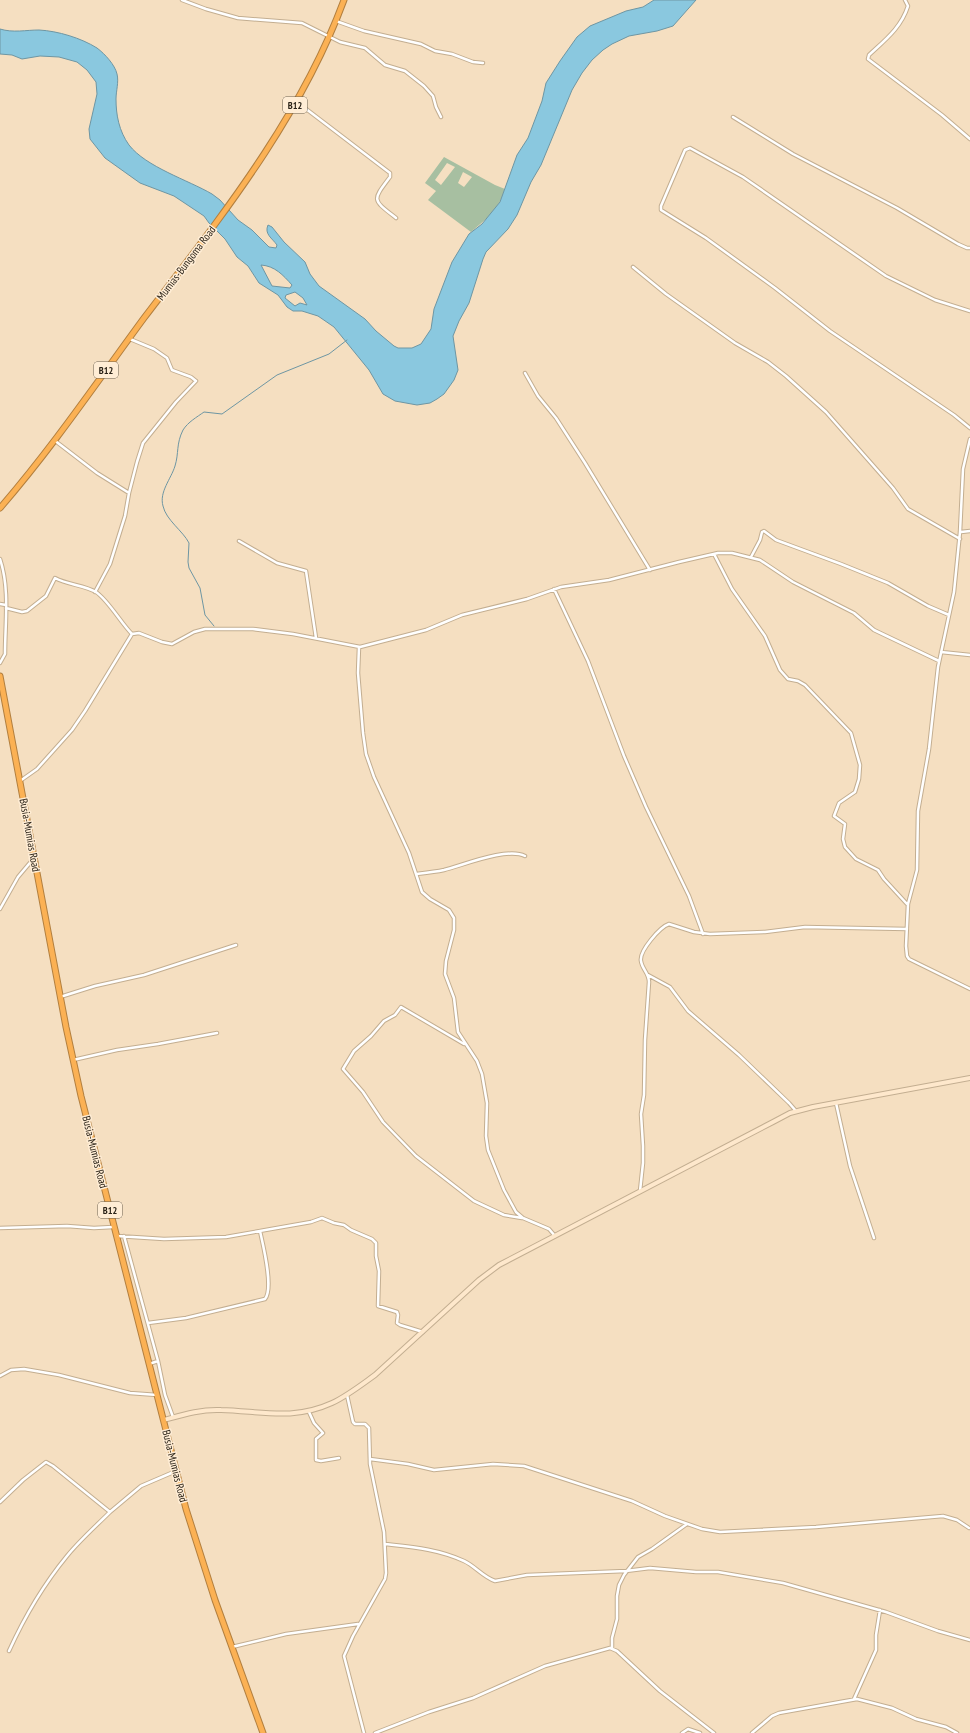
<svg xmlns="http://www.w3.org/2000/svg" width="970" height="1733" viewBox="0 0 970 1733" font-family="'PT Sans Narrow',sans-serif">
<rect width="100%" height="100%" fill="#f5dfc1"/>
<path fill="#a7bfa1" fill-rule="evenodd" d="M444,157L495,185L505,189C498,211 487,218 471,232L428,200L436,191L425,183ZM447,163L455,167L441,185L435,180ZM463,172L472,177L464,187L458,183Z"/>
<path fill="#8ac8df" stroke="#6e96a3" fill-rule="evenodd" d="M654,0H696L673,26L657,31L629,36L612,44L603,50L592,60L582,73L572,90L541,165L531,182L517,215L508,229L486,252L483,259L469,303L459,321L453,336L458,370L454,380L444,394L437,399L430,403L417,405L395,401L383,394L369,370L334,327L318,316L302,311H293L287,307L278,295L259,283L248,266L237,257L225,239L209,223L204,216L174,196L140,183L105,158L90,139L89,129L97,94L96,82L87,70L77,62L59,57L40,56L22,59L12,55L0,54V29C13,33 26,30 39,30C58,31 81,38 97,48C105,54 115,65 117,74C119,82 116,91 116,99C116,115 119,131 129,145C146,167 188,180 212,194L220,200L238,220L252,230L269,247L276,248L277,245C272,238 264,234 268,225L272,227L284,242L305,262L310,274L319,286L365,319L376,331L394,346L398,348H412L421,344L431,329L434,309L452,262L469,234L482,224L500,202L517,155L528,138L542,101L546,83L560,61L577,37L590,26L626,11L643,7ZM261,265C275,266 283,275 292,285L290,288L272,286ZM295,292L303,298L307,305L300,303L295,306L285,298L286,295Z"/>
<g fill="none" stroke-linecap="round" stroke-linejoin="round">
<path stroke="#6e96a3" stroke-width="1" d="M214,626L205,615L200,588L189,568L188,562L189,543C183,531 166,520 163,506C159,492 171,479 175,466C179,453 176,444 183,430C188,422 197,417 204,412L222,414L277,375L329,354L347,340"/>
<g stroke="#c3ae91" stroke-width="4.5">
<path id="street" d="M182,0L206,9L238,18L302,23L340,42L365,48L385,65L405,71L424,86L433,96L436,107L441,117
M905,0L908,6C901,28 885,40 869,55L868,59L942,115L970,139
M336,21L364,31L421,44L435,51L452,54L473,62L483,63
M297,102L390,173V177C372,201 372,199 396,218
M733,117L793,154L897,208L958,244L967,248H970
M633,267L666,294L735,343L768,362L786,376L826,412L893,488L908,509L960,539
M970,311L935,300L886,276L743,177L690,148L685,150L661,206V210L706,238L775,288L830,331L954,415L970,428
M525,373L538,396L556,418L585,463L650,570
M970,439L963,469L960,532L954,592L938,667L929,749L918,811L917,870L908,904L906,946L907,956L909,959L970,989
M54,440L97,473L129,493L125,516L110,564L95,592
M129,493L137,462L143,443L176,402L196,381L191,377L172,370L167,358L154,349L130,339
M961,532L970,531
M239,541L277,563L306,571L316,638
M714,554L732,589L765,636L780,670L788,679L798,681L805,685L851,733L860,765L859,779L855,792L839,803L834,816L845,824L843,839L845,847L856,859L878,870L884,879L907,904
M751,557L760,540L762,532L764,531L776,540L841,564L888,583L928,606L949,615
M0,559C10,589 5,623 5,654L0,663
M554,589L588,661L624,756L646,807L689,896L703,934
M0,604L6,605
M6,608L22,612L27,611L46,596L55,578C68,585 84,585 96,592C108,600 121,623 132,634
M359,647L358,673L363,733L366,754L374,777L409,853L422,892L430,899L449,910L454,918V930L446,961L445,974L454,998L458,1032L477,1061L482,1074L487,1103L486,1136L488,1150L504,1190L516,1212L523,1218L549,1229L555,1236
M941,652L970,655
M20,781L37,769L72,730L85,711L132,634L139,633L162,642L172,644L194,632L205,629H253L293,634L360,647L426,630L462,615L527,599L561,587L609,580L679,562L718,553H732L760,560L793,582L854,613L874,630L939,661
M416,874C425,873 435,872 444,870C464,865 507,847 525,856
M0,909L18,877L34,858
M648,975L670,987L688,1011L739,1055L789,1103L796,1111
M60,997L95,986L144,975L236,945
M464,1044L401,1007L395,1015L384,1021L371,1036L354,1051L343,1069L363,1092L383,1122L416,1156L474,1201L504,1215L522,1218
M73,1060L117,1050L158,1044L217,1033
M836,1103L850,1166L874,1238
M640,1191L643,1163V1146L641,1114L644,1095L645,1040L649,982C649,973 642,969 641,961C639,951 660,927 669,924L694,932L710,934L765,932L805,927L907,929
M0,1228L67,1226L94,1228L113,1227
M117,1236L164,1239L226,1237L311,1222L322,1218L334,1223L344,1225L351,1230L372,1239L376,1243V1256L379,1271L378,1306L397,1312L398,1315L397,1323L400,1325L423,1332
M124,1236L158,1361L165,1395L173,1417
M148,1323L186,1318L265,1299C274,1288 263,1245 260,1231
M149,1364L158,1361
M0,1376L11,1370L24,1369L59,1375L130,1393L157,1395
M347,1395L353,1422L355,1424H365L369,1428L370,1464L384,1532L386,1573L385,1579L353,1636L344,1656L364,1733
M309,1412L314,1423L323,1433L316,1439V1460L321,1461L339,1458
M370,1459L408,1464L434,1470L493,1464L524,1466L632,1501L665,1516L702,1529L720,1532L816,1527L943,1516L957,1520L969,1528
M0,1502L23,1480L46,1462L53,1466L110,1512L141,1486L176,1471
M385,1544C412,1547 438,1549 464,1561C475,1566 483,1577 495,1581L527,1575L626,1571L650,1568L696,1572H718L783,1583L886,1612L938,1631L970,1640
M232,1647L286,1634L358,1624
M612,1648V1638L617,1619V1596L619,1585L624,1575L638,1557L652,1549L687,1524
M9,1651C24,1618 44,1584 67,1556C80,1540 96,1526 110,1512
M854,1699L876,1650V1635L880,1610
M375,1733L429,1712L473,1698L545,1666L610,1648L617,1651L660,1691L714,1733
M682,1733L688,1729L700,1733
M752,1733L772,1716L779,1713L857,1699L892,1708L916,1719L946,1727L957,1733"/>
</g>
<g stroke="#c3ae91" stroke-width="6">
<path id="secondary" d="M164,1420C182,1415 201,1409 221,1410C260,1411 293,1421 332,1403C347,1396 361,1385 375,1375L479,1280L499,1265L773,1122L790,1113L813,1107L970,1078"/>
</g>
<g stroke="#b27f3f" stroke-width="7">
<path id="highway" d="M0,508C52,448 97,382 144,318C220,218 300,119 344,0
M0,676L66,1027L81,1096L186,1509L215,1600L263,1733"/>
</g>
<use href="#street" stroke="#fff" stroke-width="2.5"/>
<use href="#secondary" stroke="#fee8cc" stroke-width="4"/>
<use href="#highway" stroke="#fbb154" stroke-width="5"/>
</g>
<g text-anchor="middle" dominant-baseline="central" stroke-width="3" stroke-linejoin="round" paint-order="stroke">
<g fill="#ffedd5" stroke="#6b6051" stroke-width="1">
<rect x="283" y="97" width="24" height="16" rx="3"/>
<rect x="94" y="362" width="24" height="16" rx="3"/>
<rect x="98" y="1202" width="24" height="16" rx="3"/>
</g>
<g font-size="10" font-weight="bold" fill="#2b2318">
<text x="295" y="105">B12</text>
<text x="106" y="370">B12</text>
<text x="110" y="1210">B12</text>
</g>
<g font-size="11" fill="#2b2318" stroke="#ffedd5">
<text transform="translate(186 263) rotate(-53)">Mumias-Bungoma Road</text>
<text transform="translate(30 835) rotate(80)">Busia-Mumias Road</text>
<text transform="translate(95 1152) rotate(76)">Busia-Mumias Road</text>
<text transform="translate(175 1466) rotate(76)">Busia-Mumias Road</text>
</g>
</g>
</svg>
